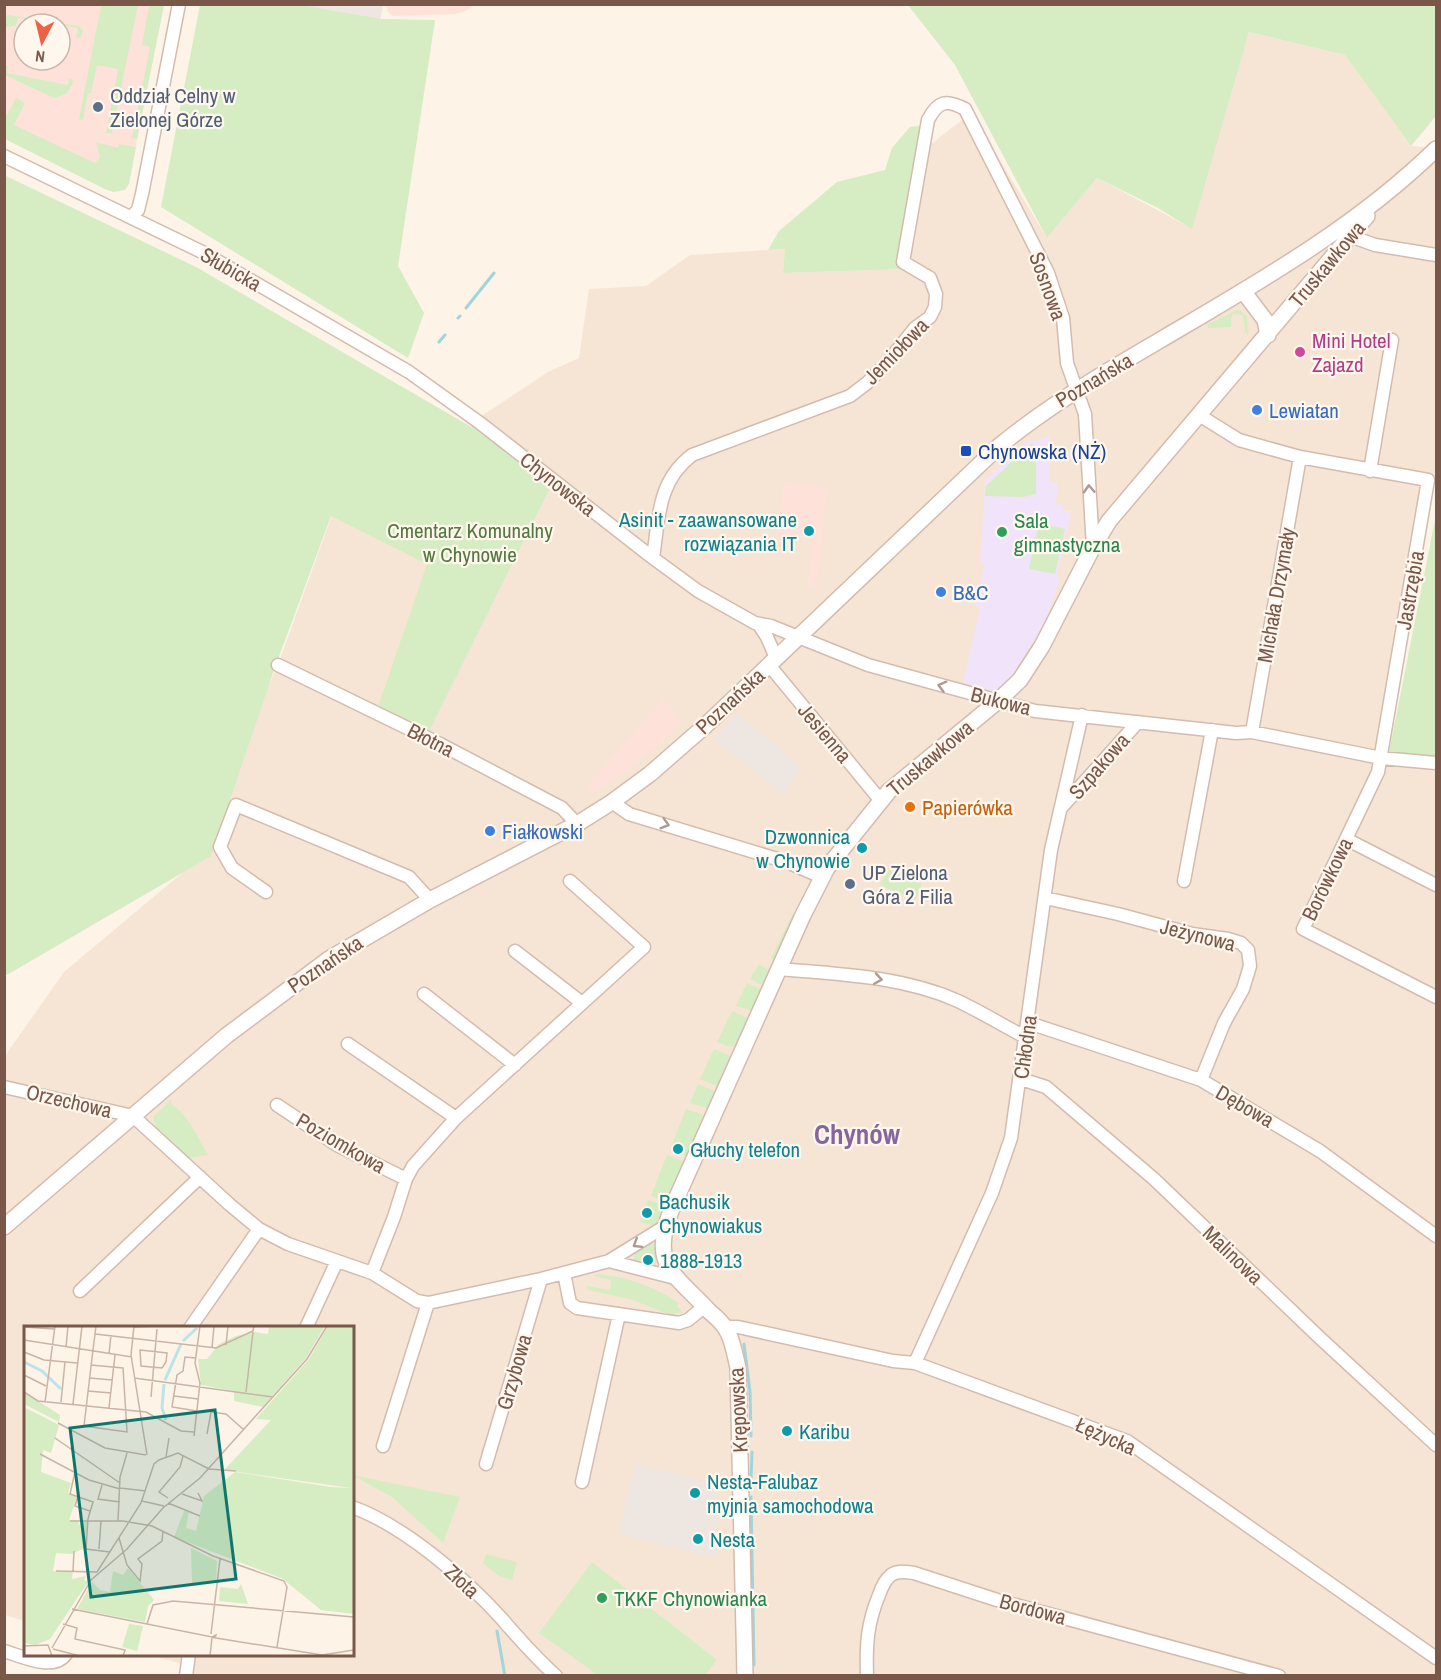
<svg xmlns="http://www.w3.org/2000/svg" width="1441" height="1680" viewBox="0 0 1441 1680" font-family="'Archivo Narrow',sans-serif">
<rect width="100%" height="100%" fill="#fdf3e6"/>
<path fill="#f6e5d4" d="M1249,32L1345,55L1411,146L1436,148V481L1429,480L1381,757L1436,763V1675L192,1676L194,1667L149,1655L352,1654V1328H26L25,1621L5,1615V1056L64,972L181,874L278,665L332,515L406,553L474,421L548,372L579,358L589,289L646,286L690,255L768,250L785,249L783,273L903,269L931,144L971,113L1047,238L1097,178L1191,228Z"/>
<path fill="#fee2da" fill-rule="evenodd" d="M4,5H164L129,180L5,137ZM24,24H60V60H24Z
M386,5V4L475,5L465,11L456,14L393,16L388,12Z
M784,482L827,488L817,582L808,589L813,541L777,537Z
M663,699L682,722L642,759L618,777L593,793L587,789L598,773Z"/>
<path fill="#eee6e0" d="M299,5H383L380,21Z
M736,713L803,768L783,794L714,740Z
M635,1464L718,1484L717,1524L715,1525V1534L717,1537V1558L619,1534Z"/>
<path fill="#f0e3fa" d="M1047,436H1050V482L1058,483L1056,504L1063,505V511H1071L1057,576L1060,579L1046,619L1021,664L1000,689L996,691L963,683L980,608L975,606L984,565L980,564L985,480L1029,440L1036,441Z"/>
<path fill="#d6ecc3" d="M101,5H138L112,133H106L118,69L97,65L91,93H88L83,120L79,119Z
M149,5H164L137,139L132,138L150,47L142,45Z
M200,5H300L381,19L435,20L398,266L424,313L408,358L161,207Z
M908,5H1436V116L1411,146L1345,55L1249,32L1192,229L1158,208L1097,178L1047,238L955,65Z
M8,15L79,26L83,31L81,37L76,38L78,28L18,18L16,26L5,27V16Z
M5,65L8,66L7,73L68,85L69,78L72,79L73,83L66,94L54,98L5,75Z
M16,98L25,103L14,125L95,163L100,158L96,142L118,148L119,144L136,147L129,184L125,190L113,192L105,189L5,139V118Z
M928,125L904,269L783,273L785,249L768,250L779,231L837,182L885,170L892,148L910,127Z
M4,175L196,267L480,432L552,484L428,733L377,710L427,564L331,516L274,670L211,856L5,976Z
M1236,310H1240L1247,316L1248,336L1245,332L1243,315L1232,314L1231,327L1208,328L1207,325Z
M1032,443L1036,452V494L1023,497L985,496L986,486Z
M1436,515V757L1389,752Z
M1039,523L1065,529L1055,574L1029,569Z
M887,869L922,884L915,900L880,885Z
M792,915L796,918L776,961L771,958Z
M759,964L771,972L765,983L760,984L750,979Z
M747,983L761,989V993L753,1011L736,1006Z
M732,1011L748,1018L749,1022L737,1046L730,1047L717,1042Z
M714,1049L731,1056L732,1060L721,1085L717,1086L700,1079Z
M698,1084L717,1092L710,1109L690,1103Z
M171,1100L172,1105C189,1115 198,1138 208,1155L187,1158L156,1128L153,1117Z
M686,1109L703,1115L706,1118L688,1157L670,1150Z
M667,1155L686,1163L668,1202L651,1196Z
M648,1200L664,1205C665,1212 660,1222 654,1226L640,1222Z
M651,1243L656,1246V1265L654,1268L634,1261V1256C638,1251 644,1243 651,1243Z
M597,1274C626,1276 655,1287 679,1303L677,1306L682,1312L671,1315L630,1299L588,1290L587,1286L610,1290L611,1280L594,1276Z
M352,1475L460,1497L443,1543L392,1497Z
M486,1554L517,1562L512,1580L499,1576L483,1563Z
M592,1562L717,1660L705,1675H598L539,1633Z"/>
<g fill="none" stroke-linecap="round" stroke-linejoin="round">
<path stroke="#9fd5db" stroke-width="3" d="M466,308L494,273
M458,318L460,316
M439,342L445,335
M744,1344L750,1392L751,1436
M751,1478L752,1452
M751,1497L754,1665
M497,1631L505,1676"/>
<g stroke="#d3bcae" stroke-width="15">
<path id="minor" d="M4,156L202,252L409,372L480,423L653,558L698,591L755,623L771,626L868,665L1035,711L1236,733L1252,732L1381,758L1436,763
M131,217L138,210L142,194L179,4
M1350,236L1375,245L1436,255
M1199,415L1239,440L1300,457L1428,480L1378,772L1303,929L1436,997
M1370,471L1392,340
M653,558C659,518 657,482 692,455L850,396L867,383L888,362L915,328L930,317L935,307L936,294L930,278L903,262L928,120C938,101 946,99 965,109L1048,273L1063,318L1067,363L1085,414L1093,547
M759,625L767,637L776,658
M278,665L440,744L562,808L577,824
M769,665L881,801
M1252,732L1300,457
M612,802L629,814L787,862L822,877
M1061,808L1138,722
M1346,839L1436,885
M1184,881L1212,730
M266,892L232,868L220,847L236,805L409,877L430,900
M1045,898L1118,914L1192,934L1228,939L1241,943L1248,950L1250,966L1243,989L1224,1023L1201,1080
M515,951L582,1003
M778,969C838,974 902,976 958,1001C981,1012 1004,1026 1027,1038
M424,994L515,1065
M1029,1023L1201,1080L1320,1151L1436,1236
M348,1044L456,1118
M1021,1079L1046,1087L1154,1179L1320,1338L1436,1445
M4,1087L133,1116L229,1204L259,1229L288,1244L372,1273L417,1301L428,1303L541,1279L609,1261L664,1227
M277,1105L337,1145L406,1179
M609,1261L675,1278
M372,1273L394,1217L406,1179L413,1166L456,1118L644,947L570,881
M564,1273L570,1303L577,1308L679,1323L688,1320L705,1306
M80,1291L200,1177
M725,1327H738L893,1361L915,1363L1127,1441L1436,1658
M190,1328L259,1229
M306,1328L337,1261
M915,1363L992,1193L1011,1138L1051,850L1082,715
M383,1446L428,1303
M486,1464L541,1279
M582,1482L619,1314
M352,1507C403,1525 466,1579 502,1619C520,1640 535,1657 556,1676
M4,1651C21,1656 54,1672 66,1654
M186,1676L189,1654
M867,1676C866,1645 867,1624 879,1595C881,1589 885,1580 891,1575C898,1570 907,1572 914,1573L997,1600L1279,1676"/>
</g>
<g stroke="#d3bcae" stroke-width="18">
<path id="tertiary" d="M1243,291L1265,320L1268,335
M4,1227L226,1036L329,959L430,900L577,824L612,802L650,774L705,726L998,447C1048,406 1102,374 1157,342C1255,284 1354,229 1436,149
M745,1676L738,1368C735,1355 733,1340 726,1329C722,1322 716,1317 710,1312C674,1273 648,1265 673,1206L803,915L827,868L889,791L998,701L1020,680L1042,646L1093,547L1109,521L1367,216"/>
</g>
<use href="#minor" stroke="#fff" stroke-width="12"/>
<use href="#tertiary" stroke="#fff" stroke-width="15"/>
</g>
<defs><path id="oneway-chevron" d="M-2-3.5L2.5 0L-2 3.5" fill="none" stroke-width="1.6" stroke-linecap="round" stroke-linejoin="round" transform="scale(1.5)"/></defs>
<g stroke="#af9a92">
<use href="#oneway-chevron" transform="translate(1089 489) rotate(-93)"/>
<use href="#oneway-chevron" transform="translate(942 686) rotate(-165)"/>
<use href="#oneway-chevron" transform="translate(665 824) rotate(16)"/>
<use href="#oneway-chevron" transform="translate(878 979) rotate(9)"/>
<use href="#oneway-chevron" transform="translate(637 1244) rotate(148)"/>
</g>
<g fill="#5c6f8a" stroke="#fff7ee" stroke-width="2">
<circle cx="98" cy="107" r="6"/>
<circle cx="850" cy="884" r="6"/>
</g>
<circle fill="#d1479c" stroke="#fff7ee" stroke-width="2" cx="1300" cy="352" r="6"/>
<g fill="#3f7fe0" stroke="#fff7ee" stroke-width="2">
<circle cx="1257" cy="410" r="6"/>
<circle cx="941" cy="592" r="6"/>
<circle cx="490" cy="831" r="6"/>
</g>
<rect fill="#1a4fb4" stroke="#fff7ee" stroke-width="2" x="960" y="445" width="12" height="12" rx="3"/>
<g fill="#0f9aa8" stroke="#fff7ee" stroke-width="2">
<circle cx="809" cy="531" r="6"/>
<circle cx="862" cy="848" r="6"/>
<circle cx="678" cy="1149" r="6"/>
<circle cx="647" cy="1213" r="6"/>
<circle cx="648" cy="1260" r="6"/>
<circle cx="787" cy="1431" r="6"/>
<circle cx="695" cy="1493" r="6"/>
<circle cx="698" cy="1539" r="6"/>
</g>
<g fill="#2e9e5b" stroke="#fff7ee" stroke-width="2">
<circle cx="1002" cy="532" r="6"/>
<circle cx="602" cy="1598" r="6"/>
</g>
<circle fill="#e8710a" stroke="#fff7ee" stroke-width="2" cx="910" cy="807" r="6"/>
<g text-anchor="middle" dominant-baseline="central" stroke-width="4.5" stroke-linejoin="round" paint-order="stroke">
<g font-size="21" fill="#4e5e75" stroke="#fff7ee" text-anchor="start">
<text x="110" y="95">Oddział Celny w<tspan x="110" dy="24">Zielonej Górze</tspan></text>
<text x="862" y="872">UP Zielona<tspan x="862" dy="24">Góra 2 Filia</tspan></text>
</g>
<g font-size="21" fill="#795749" stroke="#fff7ee">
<text transform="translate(1327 264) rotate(-50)">Truskawkowa</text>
<text transform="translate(231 269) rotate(30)">Słubicka</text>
<text transform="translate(1048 286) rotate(70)">Sosnowa</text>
<text transform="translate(896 351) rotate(-46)">Jemiołowa</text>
<text transform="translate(1094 380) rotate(-31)">Poznańska</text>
<text transform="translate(558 484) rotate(38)">Chynowska</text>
<text transform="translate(1410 590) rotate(-80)">Jastrzębia</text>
<text transform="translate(1276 595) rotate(-80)">Michała Drzymały</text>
<text transform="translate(730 701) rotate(-43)">Poznańska</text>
<text transform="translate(1001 701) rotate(14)">Bukowa</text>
<text transform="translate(825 733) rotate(50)">Jesienna</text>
<text transform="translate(431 740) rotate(27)">Błotna</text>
<text transform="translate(930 758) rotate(-40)">Truskawkowa</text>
<text transform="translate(1099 766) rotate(-49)">Szpakowa</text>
<text transform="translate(1327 879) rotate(-64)">Borówkowa</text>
<text transform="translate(1198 935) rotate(14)">Jeżynowa</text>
<text transform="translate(325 964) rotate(-34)">Poznańska</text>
<text transform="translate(1025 1047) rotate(-82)">Chłodna</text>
<text transform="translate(69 1101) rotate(13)">Orzechowa</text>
<text transform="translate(1245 1106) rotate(30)">Dębowa</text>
<text transform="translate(341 1143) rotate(30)">Poziomkowa</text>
<text transform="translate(1233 1255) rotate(44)">Malinowa</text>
<text transform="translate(514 1372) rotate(-74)">Grzybowa</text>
<text transform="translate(738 1410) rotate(-93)">Krępowska</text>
<text transform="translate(1106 1436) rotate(24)">Łężycka</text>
<text transform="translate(462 1581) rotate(43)">Złota</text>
<text transform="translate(1033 1609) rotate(15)">Bordowa</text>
</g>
<g font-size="21" fill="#b23c85" stroke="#fff7ee" text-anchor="start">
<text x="1312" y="340">Mini Hotel<tspan x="1312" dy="24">Zajazd</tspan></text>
</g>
<g font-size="21" fill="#366cbe" stroke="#fff7ee" text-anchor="start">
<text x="1269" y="410">Lewiatan</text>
<text x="953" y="592">B&amp;C</text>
<text x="502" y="831">Fiałkowski</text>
</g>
<g font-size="21" fill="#164399" stroke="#fff7ee" text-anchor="start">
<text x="978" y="451">Chynowska (NŻ)</text>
</g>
<g font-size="21" fill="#0d838f" stroke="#fff7ee" text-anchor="start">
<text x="797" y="519" text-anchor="end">Asinit - zaawansowane<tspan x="797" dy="24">rozwiązania IT</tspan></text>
<text x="850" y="836" text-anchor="end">Dzwonnica<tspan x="850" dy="24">w Chynowie</tspan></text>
<text x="690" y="1149">Głuchy telefon</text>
<text x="659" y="1201">Bachusik<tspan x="659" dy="24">Chynowiakus</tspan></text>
<text x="660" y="1260">1888-1913</text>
<text x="799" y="1431">Karibu</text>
<text x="707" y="1481">Nesta-Falubaz<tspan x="707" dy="24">myjnia samochodowa</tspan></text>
<text x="710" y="1539">Nesta</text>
</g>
<g font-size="21" fill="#27864d" stroke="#fff7ee" text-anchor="start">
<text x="1014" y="520">Sala<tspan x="1014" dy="24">gimnastyczna</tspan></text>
<text x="614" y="1598">TKKF Chynowianka</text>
</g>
<g font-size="21" fill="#52793d" stroke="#fff7ee">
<text x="470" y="530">Cmentarz Komunalny<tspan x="470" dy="24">w Chynowie</tspan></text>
</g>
<g font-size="21" fill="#c56008" stroke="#fff7ee" text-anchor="start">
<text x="922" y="807">Papierówka</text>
</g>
<g font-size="27" font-weight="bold" fill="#86659c" stroke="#fff7ee">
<text x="857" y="1134">Chynów</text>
</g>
</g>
<g transform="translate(24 1326)">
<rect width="330" height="330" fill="#fdf3e6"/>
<path d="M245,0H301L282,32L239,81L210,75V65L177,59L174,33H183L195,18L212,10L230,6L244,8ZM304,0H330V288L297,284L259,253L150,211L160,185L165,186L162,202L172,205L180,170L211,146L307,161L327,162L200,144L247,94L232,93L285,33ZM0,66L36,89L35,96L0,78ZM0,81L35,99L27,127L19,124L17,146L47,157L44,167L53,171L45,194H56L54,199L63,195L61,222L47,228L32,227L29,245H49L48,253L62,250L60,254L64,256L26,313L11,319L0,317ZM167,222L193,235L192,257H168ZM104,242L130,274L124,280L121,296L53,283L68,256L76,264L86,266L89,245L99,249ZM217,258L224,278L195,275L196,261L214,263ZM105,298L119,300L112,330L113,325L98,321Z" fill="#d6ecc3"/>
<path fill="none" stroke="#b9e4e8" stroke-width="3" d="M159,15L173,2M0,36L18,45L37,63M141,54L157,18M140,58L138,82L142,94"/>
<path fill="none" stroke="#c8b5a7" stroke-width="1.5" d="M110,0L107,29L123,129M0,1L30,3M110,1L134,0M71,8L192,22L229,5L230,0M0,14L108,31M202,19L204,0M42,21L44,0M188,22L190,0M116,24L143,27L142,36L138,42L117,40ZM0,26L20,34L53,37M85,28L87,9M172,32L161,31L159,45L153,49L148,81L173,85M67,39L99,42L103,106L60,100L68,32L72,0M0,49L22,60M66,52L88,54M110,52L249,71M64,65L87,67M0,66L14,75L122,86L157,105L170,106M222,66L229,6M150,70L174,73M127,71L133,3M21,76L31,0M37,76L41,36M49,78L58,0M85,82L91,29M34,97L81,122L122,129M183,108L187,86L202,88L220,104M170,110L176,57L171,37L176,0M31,112L96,157M16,128L65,154L96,163M142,131L145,112M51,146L46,168L69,176L64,193L62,223L86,226M78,159L74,173L96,176M96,162L122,165M158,168L178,175L174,167M54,170L51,180L66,185M144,172L135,166L156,141L159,130M118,175L140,180M144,177L176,190M46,195H99L128,200L189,230L260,255L263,261L253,321M94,195L96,151L103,127M95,212L103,239L116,255L118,238L114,233L138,215L139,205M75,223L77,195M32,245L73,246M49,245L50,225M73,246L117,177L130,138L135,134L154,127L185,143L212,145M48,283L188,311L192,309L191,312L188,311M39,298L53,302L51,313L101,324L99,330M123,298L129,279L149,275L330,291M187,308L196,233M192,312L298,329L330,324M0,320L24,319L28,330M28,322L67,254L103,223L139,182L176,152L283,33L303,0M29,323L56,330M186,330L188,312"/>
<path fill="#0f766e" fill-opacity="0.15" stroke="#0f766e" stroke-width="3" d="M191,84L212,253L67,271L46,102Z"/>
<rect width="330" height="330" fill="none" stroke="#795749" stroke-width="3"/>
</g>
<rect width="1441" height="1680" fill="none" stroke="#795749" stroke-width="12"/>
<g transform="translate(42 42) rotate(187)"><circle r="28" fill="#fff7ee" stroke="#c9b7ac" stroke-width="1.5"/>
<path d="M0-4.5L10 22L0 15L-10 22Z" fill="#ed6246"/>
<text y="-9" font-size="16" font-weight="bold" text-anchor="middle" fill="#795749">N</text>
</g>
</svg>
